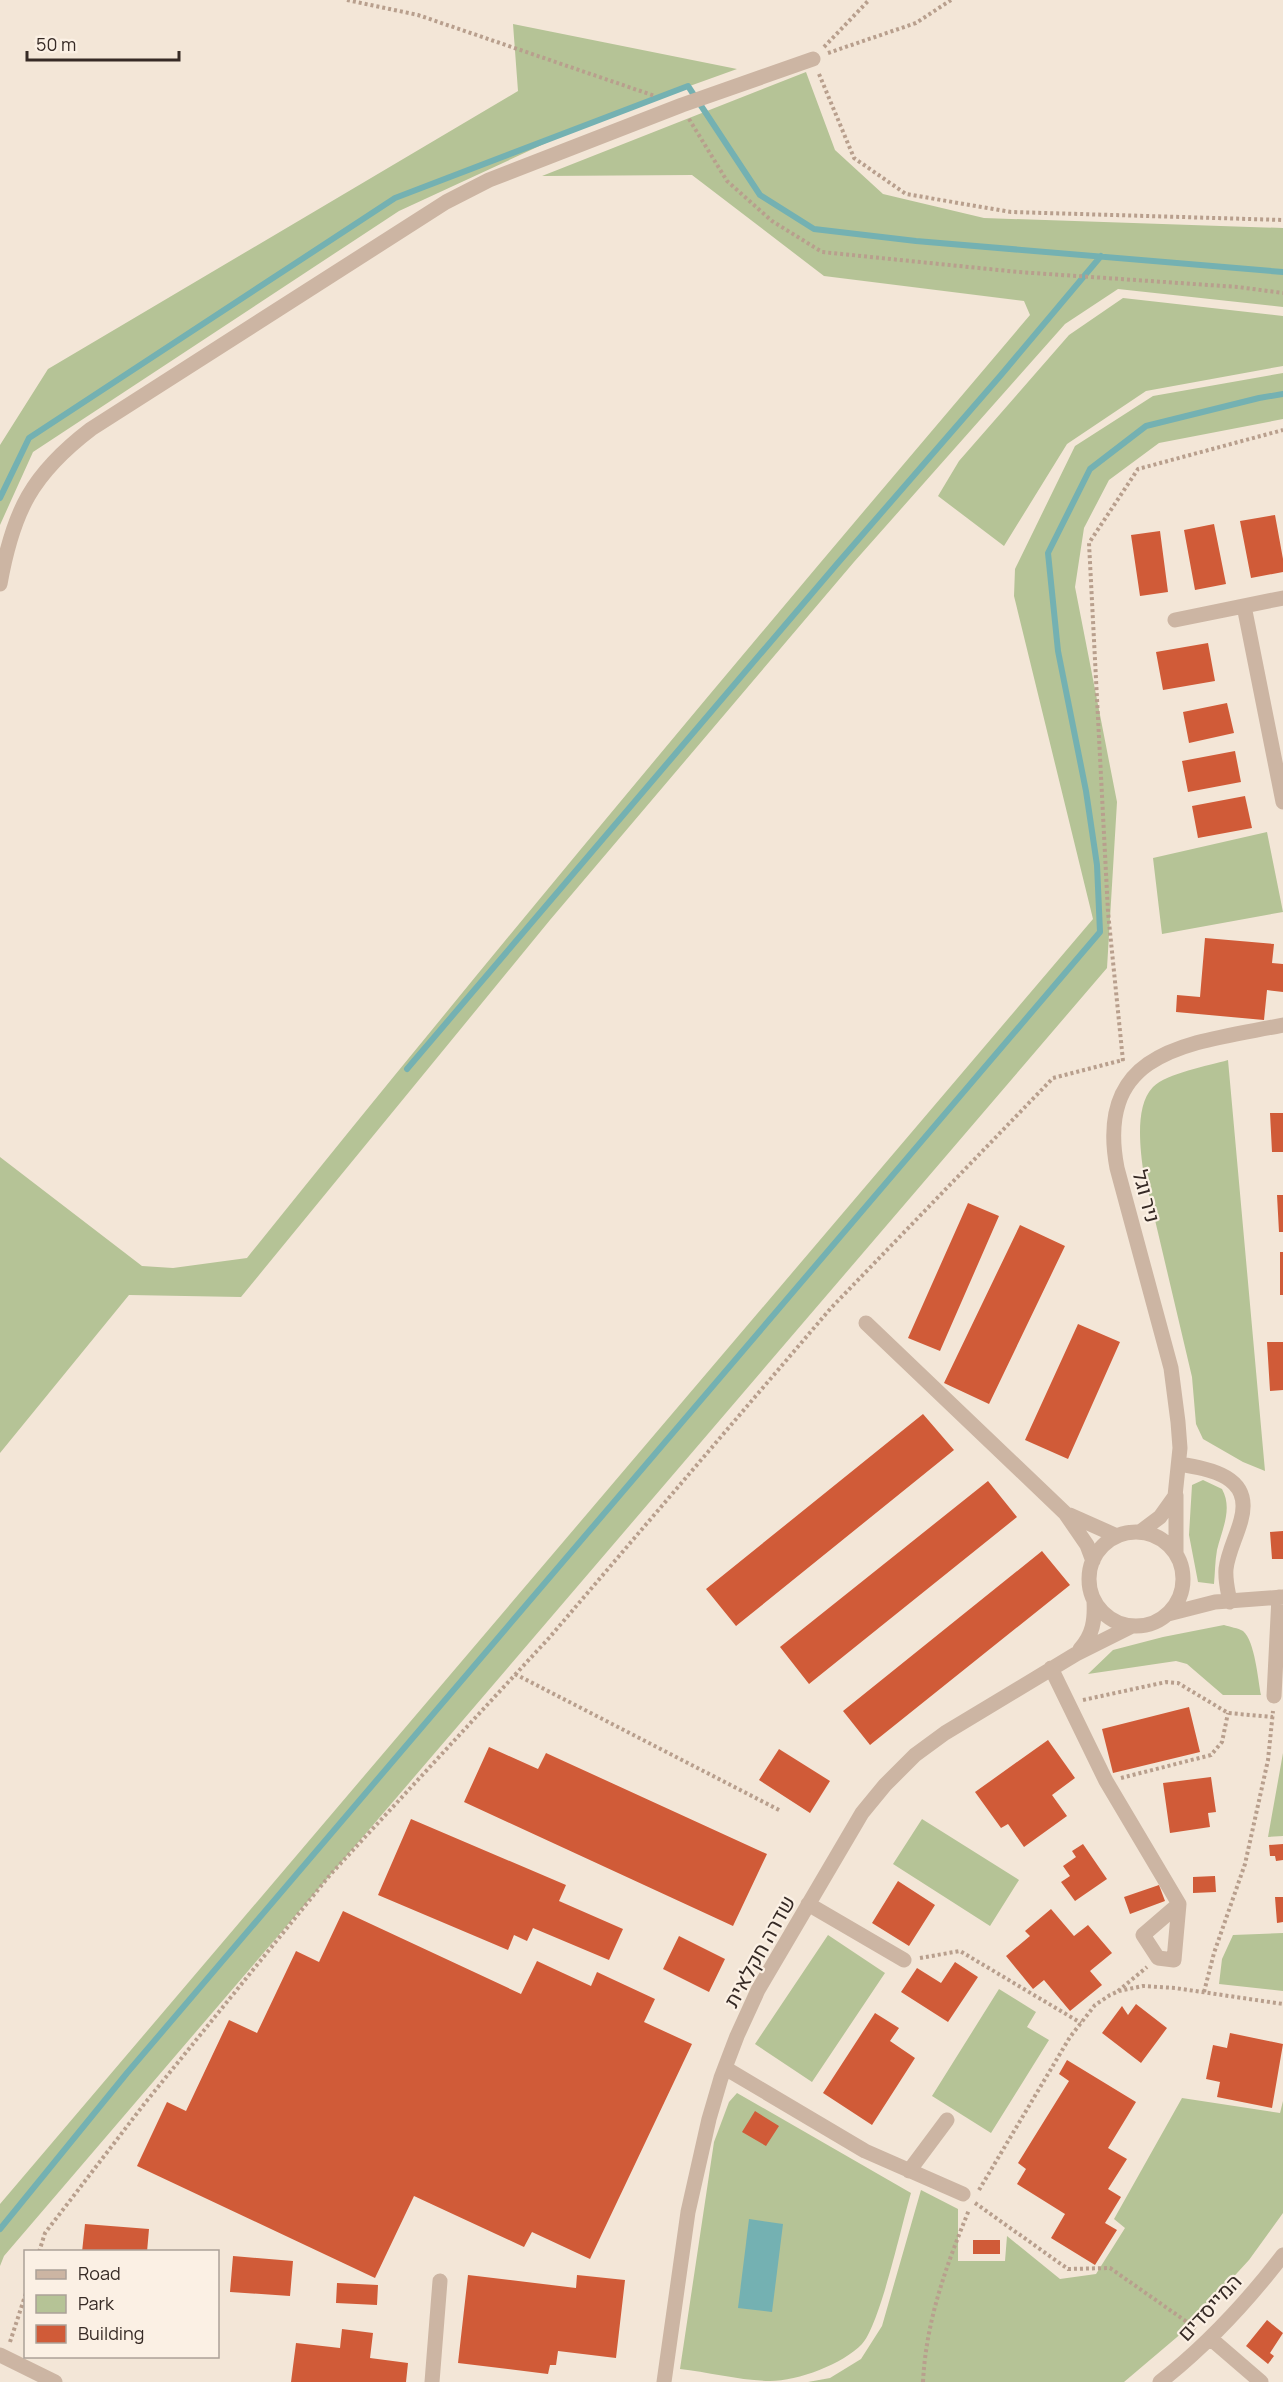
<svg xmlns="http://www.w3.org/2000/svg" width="1283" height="2382" viewBox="0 0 1283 2382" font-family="Manrope,Heebo,sans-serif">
<rect width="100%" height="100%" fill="#f3e6d7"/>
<path fill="#b5c396" d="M513,24L737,69L598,119L399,211L33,452L0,525V445L48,369L518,91Z
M806,72L835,150L883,194L984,218L1283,228V307L1118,289L1065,324L854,562L550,920L241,1297L129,1295L0,1453V1157L142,1266L173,1268L247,1258C503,939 765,627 1030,315L1024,301L824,276L692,175L542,176Z
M1123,298L1283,316V366L1146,391L1067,444L1004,546L938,496L959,461L1069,335Z
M1283,373V419L1159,443L1109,480L1084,528L1075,587L1117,802L1107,968L4,2256L0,2266V2204L1093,919L1014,596L1015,569L1075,446L1153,396Z
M1267,832L1283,912L1162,934L1153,858Z
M1228,1060L1265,1471L1243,1462L1203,1439L1196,1424L1192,1377L1143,1169C1140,1147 1135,1105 1153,1087C1167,1073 1208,1066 1228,1060Z
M1203,1480L1222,1489C1233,1509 1222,1529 1217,1550C1215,1561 1215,1573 1214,1584L1198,1582L1189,1535L1192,1485Z
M1224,1625C1230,1627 1238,1628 1243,1631C1255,1641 1258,1680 1261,1695H1223L1187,1664L1176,1661L1088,1674L1113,1650L1163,1637Z
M1283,1753V1836L1268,1837Z
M922,1819L1019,1880L990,1926L893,1864Z
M1283,1933V1991L1219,1984L1222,1959L1233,1935Z
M828,1935L885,1973L812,2082L755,2044Z
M999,1989L1036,2012L1027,2027L1049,2040L991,2133L932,2096Z
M737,2093L911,2193C902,2223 880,2325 862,2344C843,2364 798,2381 770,2381C744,2381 707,2372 680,2369L714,2142L729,2102Z
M1182,2098L1280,2113L1283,2101V2213L1249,2260L1183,2332L1124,2382H808L830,2378L861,2359L882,2326L921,2190L958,2209V2261H1005L1007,2236L1060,2279L1096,2274L1125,2228L1114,2219Z"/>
<path fill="#74b1b2" d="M749,2219L783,2224L772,2312L738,2308Z"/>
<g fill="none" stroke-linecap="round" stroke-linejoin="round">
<path stroke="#74b1b2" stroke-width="6" d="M0,498L29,438L395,198L688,86L760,195L814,229L916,241L1283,272
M407,1069L837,564L1001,375L1101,256
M0,2229L127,2073L1100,932L1097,865L1086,791L1058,651L1048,553L1090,469L1146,426L1259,398L1283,394"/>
</g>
<path fill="#d05b38" d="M1275,515L1283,559V572L1251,578L1240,521Z
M1214,524L1226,584L1195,590L1184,530Z
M1160,531L1168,592L1140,596L1131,535Z
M1208,643L1215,681L1163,690L1156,652Z
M1227,703L1234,733L1189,743L1183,712Z
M1235,751L1241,782L1188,792L1182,761Z
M1245,796L1252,828L1198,838L1192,806Z
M1205,938L1274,944L1272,963L1283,964V992L1267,990L1264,1020L1176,1012L1177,995L1200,997Z
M1270,1113H1283V1152H1272Z
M1277,1195H1283V1232H1279Z
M968,1203L999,1216L940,1351L908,1338Z
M1020,1225L1065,1246L989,1404L944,1383Z
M1280,1252H1283V1295H1280Z
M1078,1324L1120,1342L1068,1459L1025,1440Z
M1267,1342H1283V1390L1270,1391Z
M923,1414L954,1450L736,1626L706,1589Z
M988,1481L1017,1517L809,1684L780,1647Z
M1283,1531V1559H1272L1270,1532Z
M1042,1551L1070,1585L870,1745L843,1711Z
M1189,1707L1200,1752L1113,1773L1102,1729Z
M1048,1740L1075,1778L1052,1795L1067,1816L1024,1847L1008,1824L1001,1828L975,1792Z
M489,1747L538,1769L546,1753L767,1854L733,1926L464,1802Z
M779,1749L830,1781L810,1813L759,1780Z
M1211,1777L1216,1812L1208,1813L1210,1827L1170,1833L1163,1783Z
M411,1819L566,1885L559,1901L623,1929L609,1960L533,1928L527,1941L514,1935L508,1950L378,1895Z
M1083,1844L1107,1879L1075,1901L1061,1882L1070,1876L1063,1866L1076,1857L1072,1851Z
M1283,1844V1860L1276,1861L1275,1856H1270L1269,1845Z
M1215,1876L1216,1892L1193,1893V1877Z
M898,1881L935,1905L909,1946L872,1923Z
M1159,1885L1165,1901L1130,1914L1124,1897Z
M1275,1897H1283V1922L1277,1923Z
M1051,1909L1074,1936L1088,1925L1112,1953L1090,1971L1102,1985L1070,2011L1044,1980L1033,1989L1006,1956L1030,1936L1025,1931Z
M343,1911L521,1994L537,1961L591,1986L597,1972L655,1999L644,2022L692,2044L590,2259L532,2232L524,2247L414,2196L375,2278L137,2166L167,2102L186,2111L229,2020L257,2033L296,1951L319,1962Z
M679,1936L725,1959L709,1992L663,1969Z
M955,1962L978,1977L948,2022L901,1992L917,1968L941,1983Z
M1136,2004L1167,2028L1141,2063L1102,2033L1122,2006L1128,2015Z
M875,2013L899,2028L890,2041L915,2058L872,2125L823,2093Z
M1230,2033L1283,2044L1272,2108L1217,2097L1220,2082L1206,2079L1213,2045L1227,2048Z
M1067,2060L1136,2102L1108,2148L1127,2159L1108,2189L1121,2197L1105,2223L1117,2230L1095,2265L1051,2238L1065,2214L1017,2184L1026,2169L1018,2163L1069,2081L1059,2074Z
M755,2111L779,2126L766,2146L742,2132Z
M85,2224L149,2229L147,2252H82Z
M973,2240H1000V2254H973Z
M233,2256L293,2261L290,2296L230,2292Z
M468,2275L576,2288L577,2275L625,2280L616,2358L558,2351L556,2365H550L548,2374L458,2363Z
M337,2283L378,2285L377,2305L336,2303Z
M1267,2320L1283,2333L1270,2353L1274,2356L1268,2364L1246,2346Z
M342,2329L373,2333L370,2358L408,2363L406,2382H291L296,2343L340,2348Z"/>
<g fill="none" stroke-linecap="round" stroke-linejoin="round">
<path stroke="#b89f8d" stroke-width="4" stroke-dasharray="3 3" stroke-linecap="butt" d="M347,0L418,15L655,96
M824,47L869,0
M828,53L916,23L951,0
M819,74L854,158L906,194L1011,212L1283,220
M689,119L727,181L772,221L822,252L1018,272L1238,287L1283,293
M1123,1061L1108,912L1089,543L1138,469L1283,430
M515,1674L781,1811
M1083,1700L1166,1682L1178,1683L1228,1713L1273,1717
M1121,1778L1211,1755L1222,1742L1228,1713
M920,1958L960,1951L1081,2023
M1118,1991L1147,1967
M1204,1992L1214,1953L1245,1864L1268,1760L1273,1711
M979,2190L1070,2037L1095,2005L1110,1995L1119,1991L1143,1986L1175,1988L1283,2004
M975,2203L1068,2269L1110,2268L1197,2329
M39,2252L45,2233L145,2103L330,1875L549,1638L831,1308L1053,1078L1123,1060
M10,2342L26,2293
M923,2382C926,2321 946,2266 969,2210"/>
<path stroke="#ccb5a3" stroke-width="15" d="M0,584C13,511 32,474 91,429L446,202L489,180L682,105L813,59
M1244,606L1283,802
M1175,620L1283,598
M866,1323L1065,1513L1087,1545L1093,1561
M1179,1464C1210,1469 1253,1476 1241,1520C1237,1536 1228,1552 1226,1569C1225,1581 1228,1591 1230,1602
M1070,1515L1117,1536
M1089 1579a47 47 0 1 1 94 0a47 47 0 1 1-94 0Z
M1140,1532L1160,1517L1175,1496L1180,1448L1178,1422L1171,1368L1117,1168C1094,1047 1194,1043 1283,1025
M1176,1552V1495
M1168,1614L1215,1602L1283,1597
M1080,1649C1093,1635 1095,1620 1094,1601
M1051,1668L1106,1781L1179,1904L1174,1960L1158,1958L1143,1935L1179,1904
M1274,1696L1279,1597
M808,1904L904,1960
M725,2068L865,2151L963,2194
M909,2171L947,2120
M1210,2338L1261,2382
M0,2355L55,2382
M432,2382L440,2281
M664,2382L688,2212L709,2119L721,2078L737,2036L758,1990L862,1813L885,1785L915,1755L945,1733L1076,1654L1132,1626
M1160,2382C1207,2345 1247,2302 1283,2255"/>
</g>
<g text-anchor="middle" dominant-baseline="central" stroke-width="4.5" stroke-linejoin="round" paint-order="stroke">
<g font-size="21" fill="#362a25" stroke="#fbf0e4">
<text transform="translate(1147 1196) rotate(75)">ניר וגל</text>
<text transform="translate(759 1951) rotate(-61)">שדרה חקלאית</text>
<text transform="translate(1209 2307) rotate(-47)">המייסדים</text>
</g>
</g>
<rect x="24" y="2250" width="195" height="108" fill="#fbf0e4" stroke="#aca198" stroke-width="1.5"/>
<rect x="36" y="2270" width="30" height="9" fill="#ccb5a3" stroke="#aca198" stroke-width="1.5"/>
<text x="78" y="2280" font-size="18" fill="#362a25">Road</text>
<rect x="36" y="2295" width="30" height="18" fill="#b5c396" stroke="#aca198" stroke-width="1.5"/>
<text x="78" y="2310" font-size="18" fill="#362a25">Park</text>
<rect x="36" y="2325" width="30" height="18" fill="#d05b38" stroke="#aca198" stroke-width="1.5"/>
<text x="78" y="2340" font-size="18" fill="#362a25">Building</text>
<path d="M27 51v9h152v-9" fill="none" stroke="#362a25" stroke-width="3"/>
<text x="36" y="51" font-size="18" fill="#362a25" stroke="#fbf0e4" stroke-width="4.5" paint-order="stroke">50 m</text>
</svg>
